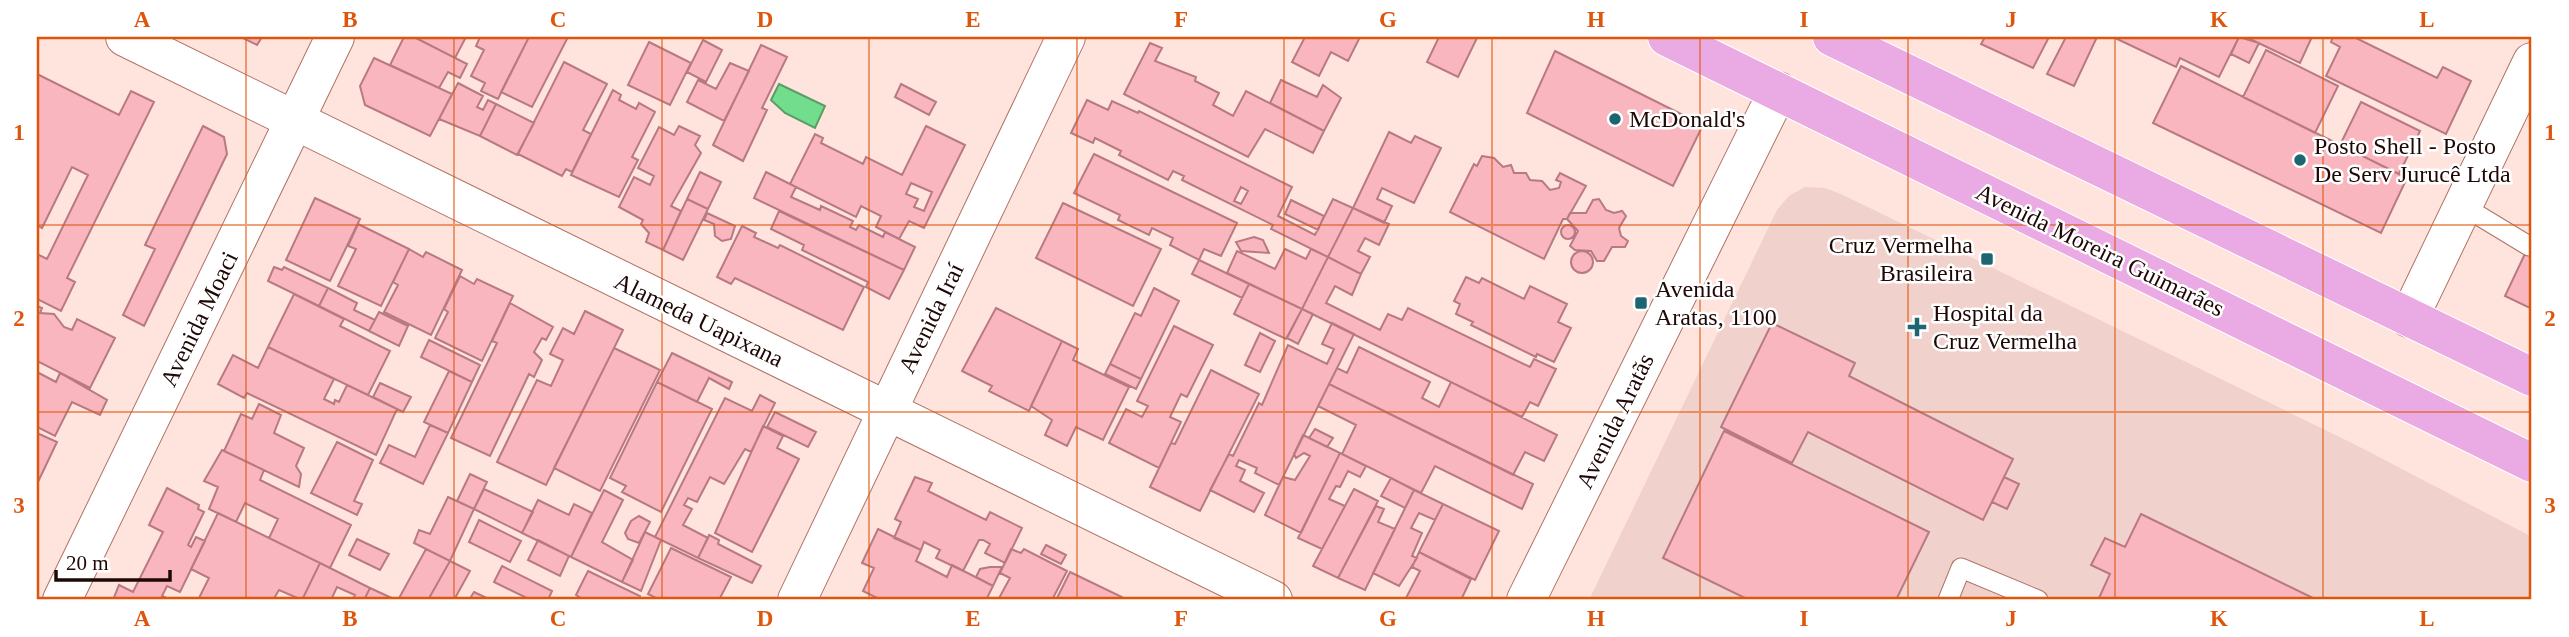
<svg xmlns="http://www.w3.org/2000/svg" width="2569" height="637" viewBox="0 0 2569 637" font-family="'Times New Roman',serif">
<rect width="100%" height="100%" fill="#ffe3dd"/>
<path fill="#f0d1cb" d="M1805,187L1825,188L1841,194L2356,445L2532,537V600H1589L1777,210L1789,196Z"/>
<path fill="#72de8d" stroke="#599e64" stroke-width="2" d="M779,84L825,106L815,128L785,113L771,100Z"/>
<path fill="#fab6bf" stroke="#b87982" stroke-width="2" fill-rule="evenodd" d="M241,37H262L257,45Z
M404,37H414L467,64L460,78L448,72L439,88L390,65Z
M414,37H466L455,58Z
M480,37H529L498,99L481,91L485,83L471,76L484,50L476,46Z
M529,37H568L532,107L501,92Z
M1305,37H1360L1348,61L1331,52L1319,76L1292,62Z
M1439,37L1477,38L1458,77L1427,62Z
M1985,37H2049L2033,68L1981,44Z
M2066,37H2097L2074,86L2047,74Z
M2113,37H2239L2219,77L2180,58L2176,67Z
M2239,37L2259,43L2249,63L2231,54Z
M2246,37H2306L2311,39L2300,63Z
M2333,37H2354L2437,78L2443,67L2471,81L2446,134L2326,76L2340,47L2331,42Z
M703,40L722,50L706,82L687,72Z
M649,42L691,63L670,105L628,85Z
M1150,43L1162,48L1155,61L1196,77L1195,81L1219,93L1213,105L1233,116L1246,91L1324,131L1313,153L1265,129L1248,157L1124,94Z
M761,45L787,57L762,108L767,110L743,161L713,145Z
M2266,50L2338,86L2315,133L2243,97Z
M1555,51L1703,125L1673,186L1527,113Z
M374,58L452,94L430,136L365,105L360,86Z
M564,62L607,84L583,130L591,134L572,172L566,169L562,176L518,154Z
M730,63L749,71L724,121L687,102L698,80L716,89Z
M2181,66L2407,178L2381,233L2153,123Z
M37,74L119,115L131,91L154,102L67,278L75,282L61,311L37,299V254L47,259L88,175L72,167L42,228L37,225Z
M1281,80L1317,97L1323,85L1341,98L1324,131L1270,103Z
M458,83L483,96L477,107L483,110L488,100L496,104L480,136L439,119Z
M901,84L936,102L929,115L895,97Z
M613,90L621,95L619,100L636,109L639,103L655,112L632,157L638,160L619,197L571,175Z
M1087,100L1108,110L1112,101L1138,113L1139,111L1292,187L1278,216L1315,235L1333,199L1353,208L1328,257L1271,229L1273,225L1182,180L1184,176L1173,171L1168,180L1119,155L1121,151L1095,138L1093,143L1071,133ZM1241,187L1248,191L1241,204L1234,201Z
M2361,102L2420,131L2399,174L2340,145Z
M496,104L534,123L517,155L480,136Z
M203,126L224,137L227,154L144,326L123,315L155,249L145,245Z
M679,126L700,136L695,145L701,153L671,206L681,211L663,250L646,242L649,233L641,224L643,220L619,207L634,177L650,185L654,176L638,168L659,127L674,135Z
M926,126L965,145L924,228L909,221L899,239L876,227L881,216L861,206L856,217L790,184L815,134L823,138L821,143L863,164L866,157L902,175ZM911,183L932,192L924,211L914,207L918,199L906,194Z
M1389,132L1411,143L1415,136L1441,148L1414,203L1382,188L1377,199L1392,206L1384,223L1353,208Z
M1094,154L1237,223L1221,256L1204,249L1199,260L1170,245L1173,238L1152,228L1149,235L1118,220L1120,215L1074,193Z
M1482,156L1494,158L1503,167L1511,165L1514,173H1526L1530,180L1542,181L1550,190L1559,188L1561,182L1556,180L1560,173L1586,186L1567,219H1563L1544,259L1450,212L1474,164L1477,166Z
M700,172L721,182L708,209L687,199Z
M766,172L796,187L791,197L820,210L821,206L853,221L850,227L856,230L859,225L883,237L885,232L915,247L904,270L754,198Z
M315,198L360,219L330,281L286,260Z
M687,199L708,209L683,260L663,250Z
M1599,199L1606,210L1614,213L1622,211L1626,216L1619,228L1621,236L1628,241L1625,247H1612L1604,261H1597L1591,251L1575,250L1570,246L1578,231L1567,219L1570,213H1586L1593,200Z
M1291,200L1324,216L1318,230L1285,214Z
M1063,203L1161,249L1133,306L1036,258Z
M1353,208L1389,224L1379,245L1365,238L1358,251L1370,257L1361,274L1328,257Z
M779,211L904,270L889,299L866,287L868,282L802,250L804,245L771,229Z
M707,213L735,226L731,239L722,241L715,236L714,224L704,220Z
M358,224L409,249L381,306L338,286L356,249L348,246Z
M1561 232a7 7 0 1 1 14 0a7 7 0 1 1-14 0Z
M742,226L756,233L754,237L778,248L780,245L864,287L843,330L735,278L731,284L717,277Z
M1254,237L1263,240L1269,253L1241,251L1236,242Z
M2532,239V309L2505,296Z
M409,249L423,257L426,252L462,270L431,335L384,312L398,285L393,282Z
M1285,249L1306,259L1311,249L1328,257L1302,309L1227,273L1237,251L1275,269Z
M1571 262a11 11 0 1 1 22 0a11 11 0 1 1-22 0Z
M1328,257L1361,274L1352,295L1335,286L1326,303L1380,330L1388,314L1402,320L1408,308L1530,367L1534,359L1556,369L1538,406L1530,402L1522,417L1302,309Z
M1199,260L1249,284L1242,298L1192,274Z
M274,267L282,270L284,267L328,288L319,306L268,281Z
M460,276L474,284L477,279L513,296L482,361L435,338L448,312L444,309Z
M1466,277L1479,283L1482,278L1524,299L1530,286L1567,304L1558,322L1571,328L1554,362L1537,354L1536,357L1471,325L1473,322L1456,314L1460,304L1454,301Z
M1249,284L1302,309L1286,339L1234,314Z
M328,288L357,303L354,310L375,320L369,331L319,306Z
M1154,288L1179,301L1141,379L1110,364L1135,313L1141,316Z
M294,294L344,319L340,326L390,351L368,395L268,347Z
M510,303L553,327L546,340L542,338L534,352L542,360L534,377L529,374L490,456L451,438L497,343L492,341Z
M37,306L42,308L40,313L54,314L64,327L72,330L77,319L115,338L90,388L37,361Z
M996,308L1062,341L1029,411L989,391L992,386L962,371Z
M1302,309L1313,314L1298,344L1287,338Z
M585,311L623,330L546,485L497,462L537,380L551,386L563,360L550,354L563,328L574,334Z
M379,312L408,326L399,346L369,331Z
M1332,323L1354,334L1279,485L1255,473L1257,468L1239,460L1236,466L1245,470L1240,481L1264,493L1254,512L1210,490L1229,454L1233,456L1259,403L1262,405L1288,345L1327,364L1334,349L1322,344Z
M1772,323L1855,363L1849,376L2013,459L1983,520L1808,432L1792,463L1721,427Z
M1174,326L1213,345L1187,397L1181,394L1170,417L1181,422L1159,468L1109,443L1126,409L1142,417L1148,406L1137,401Z
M1260,333L1275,341L1260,372L1245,365Z
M429,340L480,365L472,382L421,357Z
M1062,341L1078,349L1073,360L1129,387L1103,440L1076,427L1067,446L1045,435L1052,420L1031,406Z
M268,347L334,379L324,399L334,404L335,400L339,402L347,385L397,409L376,455L247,393L244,398L218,384L233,355L258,368Z
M1359,347L1430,382L1422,398L1439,407L1451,382L1557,435L1544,461L1525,452L1513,475L1329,384L1337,368L1347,373Z
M614,348L660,370L600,491L554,468Z
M672,353L732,382L729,389L709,378L697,402L657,382Z
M1110,364L1141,379L1136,389L1105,374Z
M1211,370L1259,394L1200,511L1150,487L1171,443L1175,444Z
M449,371L472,382L448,433L424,422Z
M37,372L56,382L60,373L107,400L100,415L72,402L55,436L37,427Z
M657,382L712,409L661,512L622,492L626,486L610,478Z
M380,383L411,397L403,412L373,397Z
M1329,384L1533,484L1522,509L1435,466L1421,493L1342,454L1356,425L1318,406Z
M760,395L775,403L751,452L745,449L724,484L710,477L697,502L688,498L684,505L692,509L683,525L708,538L698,558L655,537L725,398L752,411Z
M259,404L281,415L274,433L304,448L296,466L301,474L299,487L224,451L241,414L252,419Z
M775,412L816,432L808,447L767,427Z
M430,425L448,433L423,484L380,463L389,445L415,457Z
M763,426L783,436L777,448L799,459L752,552L715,533Z
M1315,429L1333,438L1327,447L1309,438Z
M1724,431L1929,532L1896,600H1749L1663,558Z
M37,433L57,442L37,484Z
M1303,435L1340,453L1301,533L1265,515L1283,477L1295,480L1310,456L1304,453L1296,458L1294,454Z
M337,442L373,460L354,501L362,504L357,515L311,493Z
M222,450L264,470L260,480L351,525L330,568L269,538L278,519L245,503L236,522L209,509L218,487L204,481Z
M1340,453L1366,466L1360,477L1348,471L1340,487L1336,486L1329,499L1345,506L1322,549L1298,538Z
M470,474L487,482L474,509L457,501Z
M915,477L932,483L928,491L986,520L990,512L1022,528L1005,563L985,553L990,544L983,540H979L963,571L936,558L940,550L924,542L921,550L894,538L901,522L895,519Z
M2004,477L2019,484L2007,509L1992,502Z
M1391,478L1414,490L1405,508L1381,496Z
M167,488L199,505L198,509L204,512L188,545L191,547L196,537L205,541L180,592L167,586L162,596L171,600H113L119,585L133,592L163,532L149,525Z
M484,489L533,512L522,533L474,509Z
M1354,489L1378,501L1338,578L1313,566Z
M604,490L623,500L602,542L633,560L622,582L571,557Z
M1414,490L1443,504L1435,520L1419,513L1411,528L1422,533L1412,556L1417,558L1399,586L1373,573Z
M448,497L474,509L450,561L414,543L419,530L430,534Z
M538,500L569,515L574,504L592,513L571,557L522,533Z
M1443,504L1499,531L1475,580L1419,552Z
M1376,506L1384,509L1378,522L1395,529L1365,590L1338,578Z
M218,513L320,563L302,600L279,590L273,600H198L209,578L191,569Z
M2141,514L2317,600H2104L2099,598L2110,574L2091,565L2105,538L2125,547Z
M639,516L650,522L639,543L628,539L625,533L631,521Z
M479,520L521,541L510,562L469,542Z
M878,529L921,550L916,561L947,577L952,565L993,586L986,600H881L863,591L874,568L862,563Z
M645,532L661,540L641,591L622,582Z
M709,535L719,540L718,544L761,566L752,583L698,558Z
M357,539L389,554L380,570L349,555Z
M538,540L569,556L560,576L528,560Z
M1046,545L1066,555L1061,564L1041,554Z
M671,548L731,577L719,600H660L648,594Z
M426,549L450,561L428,600H398Z
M1011,549L1021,553L1024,549L1067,571L1052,600H998L1010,578L1000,573Z
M1419,552L1471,579L1461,600H1405L1420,571L1412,567Z
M450,561L470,571L454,600H428Z
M320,563L370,588L364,600H352L355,595L337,587L331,600H302Z
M502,566L552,591L548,600H531L494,582Z
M990,567H1002L993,586L976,577L980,569Z
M588,571L640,596L637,600H584L576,595Z
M1070,572L1126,599L1125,600H1056Z
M370,588L396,600H364Z
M474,592L476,593L491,600H469Z"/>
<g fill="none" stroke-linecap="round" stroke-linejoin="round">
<g stroke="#b07368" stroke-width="21">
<path id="service" d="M2463,206L2529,246
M1948,600L1961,568L2038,600"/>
</g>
<g stroke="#b07368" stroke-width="40">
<path id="minor" d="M125,37L1273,600
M2409,318L2532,62
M62,600L335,37
M797,600L1066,37
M1526,600L1778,91"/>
</g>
<g stroke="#fff" stroke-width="40">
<path id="trunk" d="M1667,37L2532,463
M1832,37L2532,377"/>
</g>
<use href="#service" stroke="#fff" stroke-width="19"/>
<use href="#minor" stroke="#fff" stroke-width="38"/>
<use href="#trunk" stroke="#eaaae3" stroke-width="38"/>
</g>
<path fill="none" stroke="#de550c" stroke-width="2" stroke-opacity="0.55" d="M246,37V600M454,37V600M662,37V600M869,37V600M1077,37V600M1284,37V600M1492,37V600M1700,37V600M1908,37V600M2115,37V600M2323,37V600M37,225H2532M37,412H2532"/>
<g fill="#1c6672" stroke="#fff" stroke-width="2.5">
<circle cx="1615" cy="119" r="7"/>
<circle cx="2300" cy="160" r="7"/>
<rect x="1980" y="252" width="14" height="14" rx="3.5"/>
<rect x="1634" y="296" width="14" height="14" rx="3.5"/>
<path d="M1913.5 316.5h7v7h7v7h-7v7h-7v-7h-7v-7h7z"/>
</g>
<g text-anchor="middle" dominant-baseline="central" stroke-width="5" stroke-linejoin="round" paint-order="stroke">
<g font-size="24" fill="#1e0806" stroke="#fff" text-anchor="start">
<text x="1629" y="119">McDonald's</text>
<text x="2314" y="146">Posto Shell - Posto<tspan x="2314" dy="28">De Serv Jurucê Ltda</tspan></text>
<text x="1973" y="245" text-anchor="end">Cruz Vermelha<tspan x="1973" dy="28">Brasileira</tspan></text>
<text x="1655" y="289">Avenida<tspan x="1655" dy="28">Aratas, 1100</tspan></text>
<text x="1933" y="313">Hospital da<tspan x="1933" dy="28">Cruz Vermelha</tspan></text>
</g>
<g font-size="24" fill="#1e0806" stroke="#fff">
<text transform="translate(2100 250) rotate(26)">Avenida Moreira Guimarães</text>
<text transform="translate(931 318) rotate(-64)">Avenida Iraí</text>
<text transform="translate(199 319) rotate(-64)">Avenida Moaci</text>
<text transform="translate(699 320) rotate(26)">Alameda Uapixana</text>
<text transform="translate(1615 421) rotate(-64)">Avenida Aratãs</text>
</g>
</g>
<rect width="2569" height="637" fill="none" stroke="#ffffff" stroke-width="77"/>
<path d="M56 570v10h114v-10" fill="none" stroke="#1e0806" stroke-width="3.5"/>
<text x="66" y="570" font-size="21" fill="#1e0806" stroke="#ffffff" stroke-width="5" paint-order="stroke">20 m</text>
<rect x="38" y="38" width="2492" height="560" fill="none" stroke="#de550c" stroke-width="2.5"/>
<g font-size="23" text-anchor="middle" font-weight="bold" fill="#de550c">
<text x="142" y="27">A</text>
<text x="350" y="27">B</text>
<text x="558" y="27">C</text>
<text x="765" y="27">D</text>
<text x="973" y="27">E</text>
<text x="1181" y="27">F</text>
<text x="1388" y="27">G</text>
<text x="1596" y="27">H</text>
<text x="1804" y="27">I</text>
<text x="2011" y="27">J</text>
<text x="2219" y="27">K</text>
<text x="2427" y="27">L</text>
<text x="19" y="140">1</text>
<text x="2550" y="140">1</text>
<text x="19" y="326">2</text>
<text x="2550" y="326">2</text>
<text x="19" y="513">3</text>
<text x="2550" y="513">3</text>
<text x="142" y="626">A</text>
<text x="350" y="626">B</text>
<text x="558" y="626">C</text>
<text x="765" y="626">D</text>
<text x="973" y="626">E</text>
<text x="1181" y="626">F</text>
<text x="1388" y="626">G</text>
<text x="1596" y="626">H</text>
<text x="1804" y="626">I</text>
<text x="2011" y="626">J</text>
<text x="2219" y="626">K</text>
<text x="2427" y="626">L</text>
</g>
</svg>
